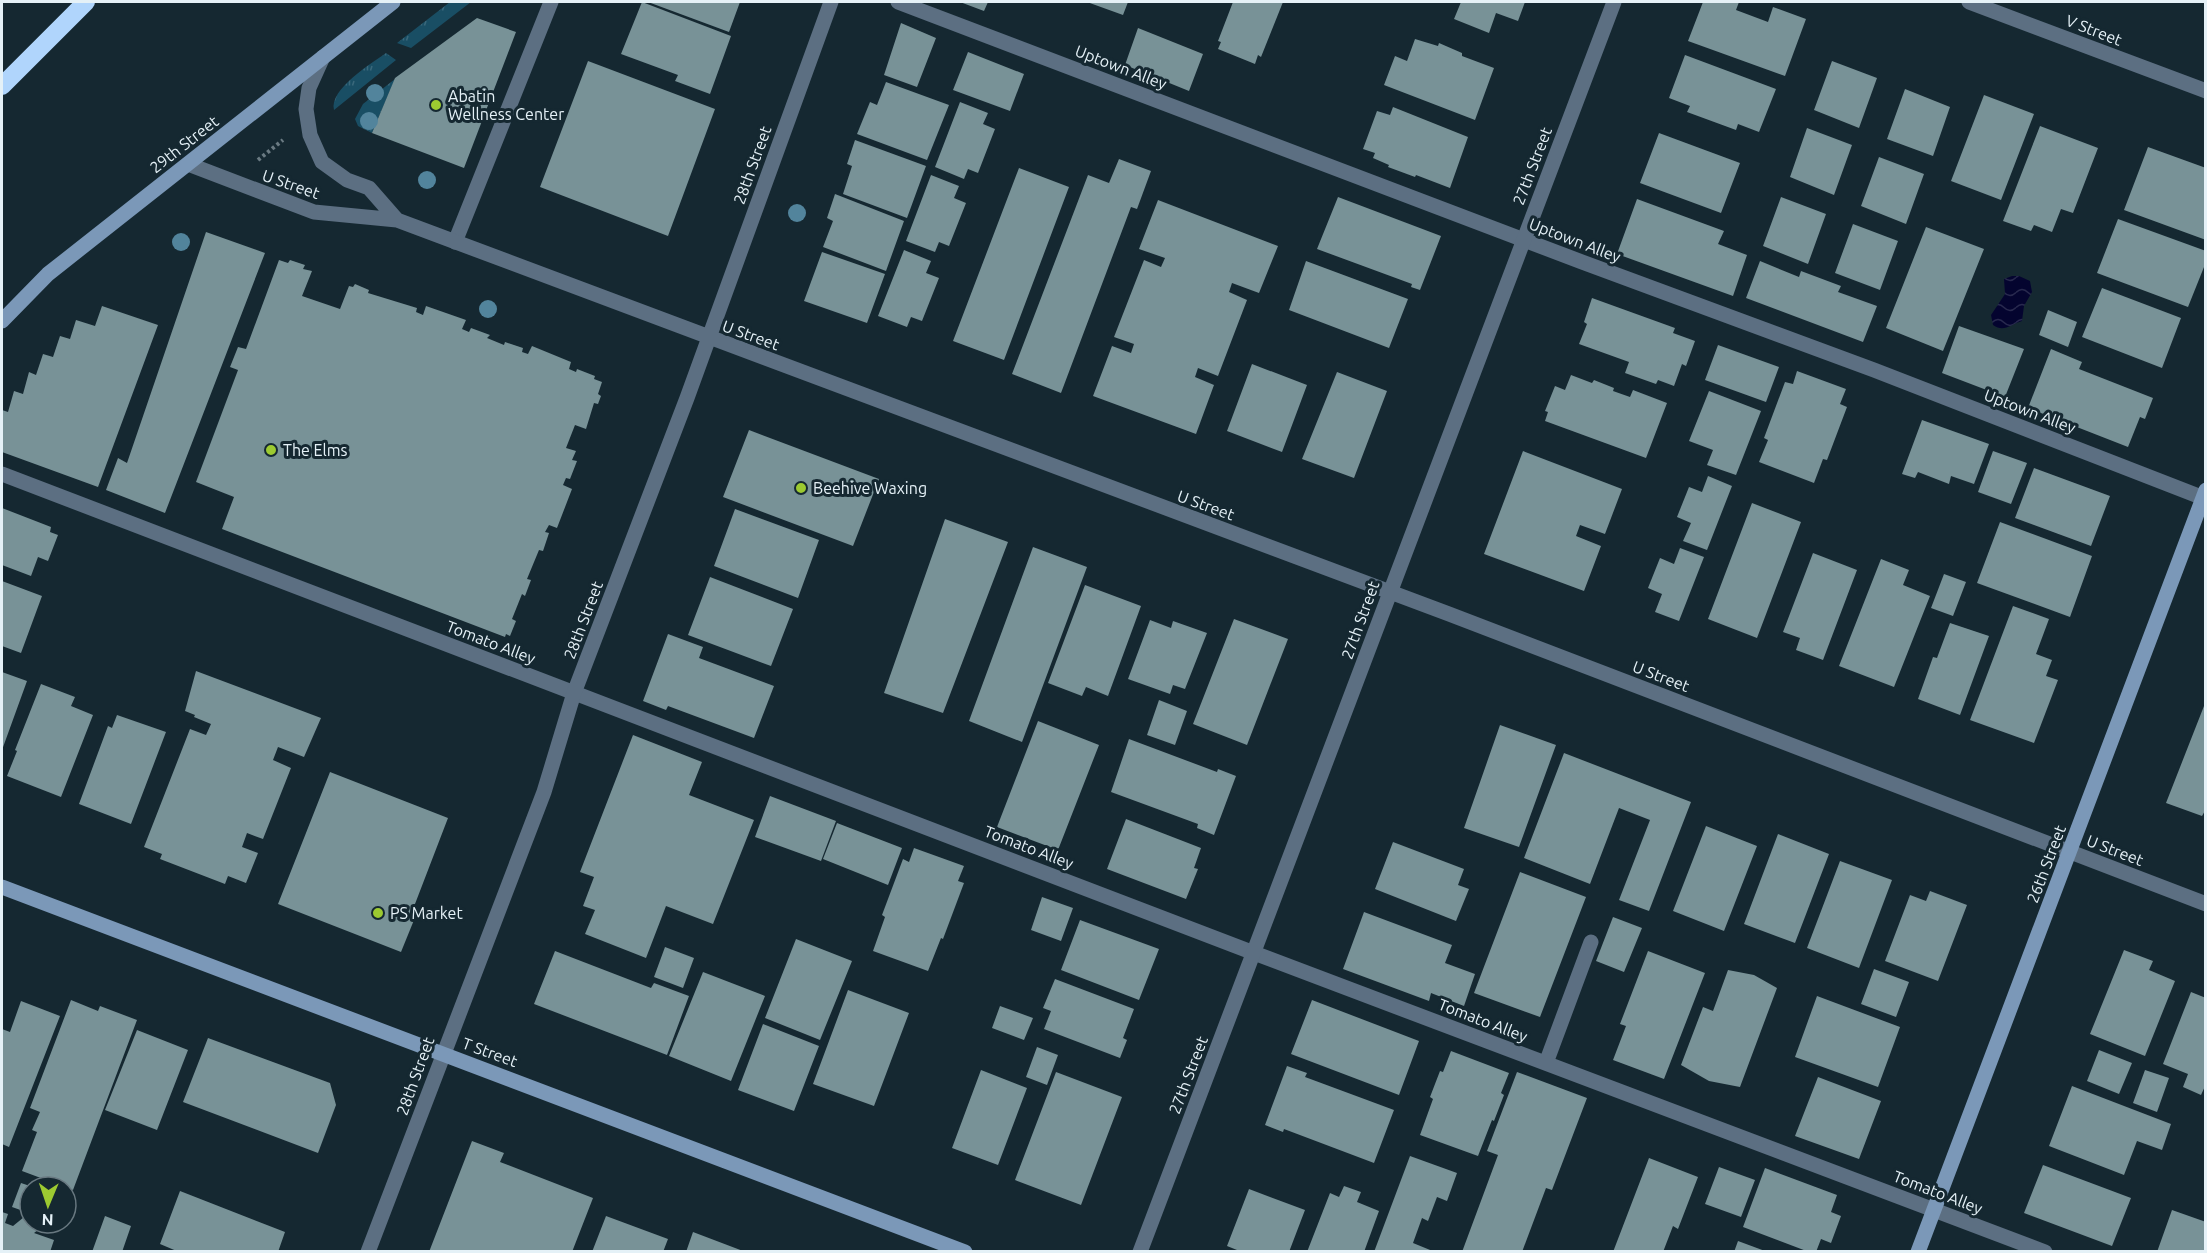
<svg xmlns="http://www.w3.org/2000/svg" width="2207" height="1253" viewBox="0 0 2207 1253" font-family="Ubuntu,sans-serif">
<defs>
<pattern id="grass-tufts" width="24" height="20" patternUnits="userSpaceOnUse" patternTransform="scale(1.5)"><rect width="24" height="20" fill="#194e64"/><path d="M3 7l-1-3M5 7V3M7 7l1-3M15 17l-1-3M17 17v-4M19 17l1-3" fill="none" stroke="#3a687b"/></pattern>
<pattern id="water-waves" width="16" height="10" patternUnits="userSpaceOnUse" patternTransform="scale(1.5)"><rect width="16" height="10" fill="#04042f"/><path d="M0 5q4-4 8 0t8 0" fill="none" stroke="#28294e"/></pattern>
</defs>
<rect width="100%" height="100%" fill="#152831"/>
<path fill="url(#grass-tufts)" d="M450,2H471L411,48L397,43Z
M386,53L396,60L334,110C329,89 371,64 386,53Z
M395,79L372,133L358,126L355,119L363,104Z"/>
<path fill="url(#water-waves)" d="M2012,276H2019L2030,281L2032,292L2024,306L2022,321C2011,324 2004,333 1993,325L1991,315L2005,294L2004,279Z"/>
<path fill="#789297" d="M642,2L731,36L710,94L675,81L678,75L621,54Z
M648,2H740L729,32Z
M960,2H988L984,11Z
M1087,2H1128L1123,15Z
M1233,2H1283L1261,57L1258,55L1255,64L1218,49L1221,42L1218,41Z
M1461,2H1525L1518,21L1496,13L1489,33L1454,19Z
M1703,2H1739L1736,10L1768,22L1773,7L1806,19L1785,76L1688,41Z
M477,18L516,32L464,168L372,133L395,78Z
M901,23L936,38L917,87L884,75Z
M1138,28L1203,54L1189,91L1125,65Z
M1415,39L1438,46L1439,43L1462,53V56L1494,68L1475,120L1384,85L1395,56L1407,61Z
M968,52L1024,74L1010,111L953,90Z
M1685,55L1776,89L1759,132L1738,124L1736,130L1687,112L1690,106L1669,98Z
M588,61L715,109L668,236L540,187Z
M1832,61L1877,78L1859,128L1814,110Z
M886,82L949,105L927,160L857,134L870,102L877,105Z
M1905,89L1950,107L1933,156L1887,139Z
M1984,95L2034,114L2001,200L1951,181Z
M960,102L988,113L983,124L995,129L978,173L968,169L964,179L935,167Z
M1393,107L1468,137L1450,188L1416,175L1415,177L1388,167L1389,165L1373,158L1375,153L1363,149L1377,111L1390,115Z
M2040,126L2098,148L2073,213L2061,209L2052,232L2034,225L2031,231L2003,221Z
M1807,128L1852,145L1834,195L1790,177Z
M1659,133L1740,163L1721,213L1640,183Z
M855,140L926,166L907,218L843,194L852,166L847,164Z
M2148,147L2206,168V240L2124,210Z
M1879,157L1924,174L1906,224L1861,206Z
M1119,159L1151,171L1137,209L1131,207L1061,393L1012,374L1088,175L1109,183Z
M1019,168L1069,187L1004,360L953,341Z
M931,175L959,186L954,198L966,203L949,246L939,242L935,252L906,241Z
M835,194L904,221L886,271L823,247L833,221L827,218Z
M1338,197L1441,236L1420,290L1411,287L1412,284L1317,249Z
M1781,197L1826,214L1808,264L1763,246Z
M1637,199L1724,231L1718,244L1747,255L1733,296L1617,254Z
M1158,200L1278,246L1259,293L1232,283L1229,292L1247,300L1218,376L1198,368L1195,377L1214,385L1196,434L1093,396L1112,346L1131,353L1134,344L1114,337L1144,260L1161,267L1165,258L1139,249Z
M2118,219L2206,251V262L2188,307L2097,273Z
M1853,224L1898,241L1880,290L1835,273Z
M1926,227L1984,249L1943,351L1886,328Z
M206,232L265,253L165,513L106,490L118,458L127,463Z
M904,250L931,261L926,273L939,278L922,321L911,317L907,327L878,316Z
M822,252L885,274L867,323L804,301Z
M279,260L288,263L290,260L305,265L303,269L312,271L302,296L340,309L349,286L353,287L355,284L369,290L368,293L417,308L416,312L423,315L426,306L466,320L462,329L469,332L471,328L490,335L487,338L504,345L505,342L523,348L522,352L528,354L532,346L571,362L569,369L576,372L577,369L595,376L594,379L602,382L598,394L601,396L598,404L594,403L586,429L575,425L566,448L576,451L572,460L577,461L570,479L566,478L563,485L572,489L557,528L549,525L545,532L549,533L543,551L539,550L527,579L531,580L525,596L522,594L512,619L516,621L510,636L506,634L505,637L222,529L234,497L196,482L238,370L230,367L238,347L246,349Z
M1306,261L1408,299L1389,348L1289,310Z
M1760,261L1799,277L1801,271L1841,286L1838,292L1877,306L1863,342L1746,298Z
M2102,288L2181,318L2162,368L2082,337Z
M1592,298L1675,328L1673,333L1695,341L1686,366L1682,364L1674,386L1658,380L1656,384L1625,373L1629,362L1579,344L1587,324L1584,322Z
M102,306L158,325L98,487L2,452V410L8,412L14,391L23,394L29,372L36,375L43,354L53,357L60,336L70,339L76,320L95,326Z
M2048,310L2077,322L2068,347L2039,335Z
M1959,326L2024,349L2005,397L1942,373Z
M1718,345L1779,367L1766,402L1705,380Z
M2051,349L2082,362L2079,369L2153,398L2145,419L2140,417L2128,447L2028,408Z
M1252,364L1307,385L1282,452L1227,431Z
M1797,371L1846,389L1840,404L1847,407L1827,460L1823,459L1814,483L1759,462L1768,440L1764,438L1785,382L1793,384Z
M1337,372L1387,391L1354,478L1302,459Z
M1571,375L1592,383L1594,380L1614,388L1613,391L1630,397L1633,390L1667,403L1646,458L1545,421L1548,412L1545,411L1555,386L1565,390Z
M1709,391L1761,411L1736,475L1707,465L1713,450L1689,441Z
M1922,420L1989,444L1974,484L1951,476L1949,484L1918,472L1915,478L1902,474Z
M749,430L879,479L853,546L723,497Z
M1523,451L1622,489L1605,534L1580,525L1576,536L1601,546L1584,591L1484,554Z
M1993,451L2027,463L2011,504L1978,492Z
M2034,468L2110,496L2091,546L2015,518Z
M1708,476L1732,486L1707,550L1683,541L1691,523L1677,517L1689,487L1702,492Z
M1752,503L1801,522L1757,638L1708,619Z
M2,508L51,527L50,532L58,535L48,561L38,557L31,576L2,565Z
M735,509L819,540L798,598L714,566Z
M945,519L1008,542L943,713L884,693Z
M2000,522L2092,556L2070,617L1977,583Z
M1033,547L1087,567L1022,742L969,721Z
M1680,548L1704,557L1679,621L1655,612L1662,594L1648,588L1660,558L1674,564Z
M1813,553L1857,570L1823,660L1796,650L1800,638L1783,632Z
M1881,559L1909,570L1903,585L1930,596L1894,687L1839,666Z
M1944,574L1966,582L1953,616L1931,608Z
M710,577L793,609L771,666L688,635Z
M2,581L42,596L21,653L2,646Z
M1085,585L1141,606L1108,696L1086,687L1082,696L1048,683Z
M2013,606L2049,619L2036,654L2052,660L2046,676L2058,680L2034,743L1970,720Z
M1234,619L1288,639L1247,745L1193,724Z
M1150,620L1171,628L1173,621L1207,633L1185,689L1173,685L1170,694L1128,679Z
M1950,623L1989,636L1960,715L1918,699L1933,657L1937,658Z
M668,634L703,647L699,658L774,686L754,738L668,706L666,710L643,701Z
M196,671L321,718L304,757L278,747L273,760L291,768L263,839L247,833L242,847L258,853L246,883L228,876L225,884L160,859L162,854L144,847L190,729L206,735L211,724L194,717L195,715L185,711Z
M2,672L27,681L2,750Z
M41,684L75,697L71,706L93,715L61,797L7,776L17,751L15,750Z
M1159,700L1187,711L1175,745L1147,735Z
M2204,706L2206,707V809L2202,816L2166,803Z
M117,715L166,732L131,824L79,804L108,726L112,728Z
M1038,721L1099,745L1058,850L997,827Z
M1500,725L1556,745L1519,847L1464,828Z
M633,735L702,762L689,795L754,820L713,924L666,906L646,958L585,934L595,910L583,906L594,877L580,872Z
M1129,739L1217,772L1218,769L1236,776L1214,835L1197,828L1198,824L1111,792Z
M1564,753L1691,802L1649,911L1619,900L1650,820L1619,808L1590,884L1524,858Z
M330,772L448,818L410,917L414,920L401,952L278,904Z
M770,796L836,821L821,861L755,837Z
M1126,819L1201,848L1194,868L1198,869L1186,899L1107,869Z
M837,823L902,848L888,885L823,859Z
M1706,826L1757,846L1724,931L1673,911Z
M1778,834L1829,854L1795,943L1744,924Z
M1393,842L1464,869L1458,885L1469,889L1456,921L1375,889Z
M914,848L964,866L958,881L964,883L943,939L941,938L928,971L873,951L885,917L882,915L903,859L909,862Z
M1840,861L1892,880L1859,968L1807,948Z
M1520,872L1586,897L1540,1017L1474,993Z
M1930,891L1967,905L1938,981L1885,961L1910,895L1926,901Z
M1042,897L1073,908L1061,941L1031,930Z
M1364,912L1452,945L1445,963L1475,974L1464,1006L1431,993L1429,1001L1343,969Z
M1613,917L1642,928L1624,972L1596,961Z
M1080,920L1159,949L1139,1000L1061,970Z
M796,939L852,961L820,1040L765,1018Z
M665,947L694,958L683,988L654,977Z
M2124,950L2153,961L2149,970L2175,981L2145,1056L2090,1034Z
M555,951L651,988L654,983L689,996L667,1055L534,1004Z
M1648,951L1705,973L1664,1079L1613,1060L1626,1026L1620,1024Z
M1874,969L1909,982L1896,1017L1861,1004Z
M1728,970L1754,975L1777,988L1740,1087L1709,1081L1681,1065L1703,1007L1713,1011Z
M703,972L765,996L731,1081L669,1056Z
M1055,979L1134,1009L1123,1038L1127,1040L1120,1058L1044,1029L1051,1011L1043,1008Z
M848,990L909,1013L874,1106L813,1084Z
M2191,992L2206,998V1084L2201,1095L2183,1087L2188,1074L2163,1064Z
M1817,996L1900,1027L1878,1087L1795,1057Z
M71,1000L98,1011L100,1006L137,1020L73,1190L22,1171L37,1132L32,1130L40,1112L30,1108Z
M1312,1000L1419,1041L1399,1095L1291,1054Z
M21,1001L60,1016L9,1147L2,1144V1029L10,1032Z
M1000,1006L1033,1018L1024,1040L992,1028Z
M763,1024L819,1046L794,1111L738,1090Z
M137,1030L188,1050L157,1130L105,1110Z
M208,1038L330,1083L336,1105L318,1153L183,1102Z
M1037,1047L1058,1055L1047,1085L1026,1077Z
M2099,1050L2132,1063L2119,1094L2087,1081Z
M1451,1051L1509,1073L1501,1093L1504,1095L1494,1121L1492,1120L1478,1156L1420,1135L1433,1099L1430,1097L1440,1071L1443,1072Z
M1287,1066L1307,1073L1305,1077L1394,1110L1374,1163L1284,1129L1283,1132L1265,1125Z
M981,1070L1027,1088L998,1165L952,1148Z
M2145,1070L2169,1078L2157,1112L2133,1103Z
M1056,1072L1122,1097L1081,1205L1015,1180Z
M1517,1072L1587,1098L1552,1190L1546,1188L1522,1252H1462L1498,1155L1487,1151Z
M1818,1077L1881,1101L1859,1159L1795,1136Z
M2072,1086L2171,1124L2162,1150L2137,1141L2124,1175L2049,1146Z
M472,1141L504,1153L500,1162L593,1198L572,1252H429Z
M1410,1156L1457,1173L1447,1201L1437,1197L1428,1221L1422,1218L1413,1243L1435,1252H1374Z
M1649,1158L1698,1177L1678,1229L1673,1226L1663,1252H1613Z
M2043,1165L2131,1198L2112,1246L2024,1213Z
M1719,1167L1755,1180L1741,1217L1705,1204Z
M1765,1168L1837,1195L1831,1212L1841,1216L1831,1243L1821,1239L1816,1252H1809L1743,1227Z
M21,1183L30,1186V1223H47L34,1233L54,1240L50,1252H2V1212L8,1214L5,1223L13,1226L29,1213L12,1207Z
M1344,1186L1361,1192L1357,1202L1379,1211L1364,1252H1307L1330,1193L1339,1197Z
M1249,1189L1305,1210L1289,1252H1242L1227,1246Z
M180,1191L285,1232L278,1252H179L160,1244Z
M2172,1210L2206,1222V1252H2157Z
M105,1216L131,1226L122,1252H92Z
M606,1216L668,1239L663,1252H592Z
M693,1232L743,1251V1252H686Z
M1738,1241L1765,1251V1252H1734Z"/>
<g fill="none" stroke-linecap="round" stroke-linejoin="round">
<path stroke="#6a7a82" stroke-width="4" stroke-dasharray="3 3" stroke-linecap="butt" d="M258,160L283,140"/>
<path stroke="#5c6f82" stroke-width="15" d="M898,2L1582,262L1874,370L2206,499
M455,242L551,2
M2,474L1254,953L2045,1252
M1546,1063L1591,942"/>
<path stroke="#5c6f82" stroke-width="15" d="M1969,2L2206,91
M323,57L309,88L306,109L310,135L322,162L347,180L369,188L397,220
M188,164L314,212L397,220L1449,614L2206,904
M368,1252L544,792L574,693L687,398L831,2
M1140,1252L1614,2"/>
<path stroke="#7b98b8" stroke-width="15" d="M2,321L48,274L393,2
M2,887L965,1252
M1918,1252L2206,490"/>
<path stroke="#b0d5fc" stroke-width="18" d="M2,86L86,2"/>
</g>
<g fill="#52849c">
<circle cx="375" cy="93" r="9"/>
<circle cx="369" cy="121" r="9"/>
<circle cx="427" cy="180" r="9"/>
<circle cx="797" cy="213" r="9"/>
<circle cx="181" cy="242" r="9"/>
<circle cx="488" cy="309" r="9"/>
</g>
<g fill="#9cca31" stroke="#152831" stroke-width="2">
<circle cx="436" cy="105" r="6"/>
<circle cx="271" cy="450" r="6"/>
<circle cx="801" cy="488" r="6"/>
<circle cx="378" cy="913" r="6"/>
</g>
<g text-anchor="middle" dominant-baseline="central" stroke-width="6" stroke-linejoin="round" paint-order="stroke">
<g font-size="16" fill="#e5f1f7" stroke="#152831">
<text transform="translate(2094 30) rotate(21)">V Street</text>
<text transform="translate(1121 67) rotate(21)">Uptown Alley</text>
<text transform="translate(184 144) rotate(-38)">29th Street</text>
<text transform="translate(752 165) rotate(-70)">28th Street</text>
<text transform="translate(1532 166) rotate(-69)">27th Street</text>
<text transform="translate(291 184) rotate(19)">U Street</text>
<text transform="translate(1575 240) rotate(21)">Uptown Alley</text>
<text transform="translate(751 335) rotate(20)">U Street</text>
<text transform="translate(2030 411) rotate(21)">Uptown Alley</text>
<text transform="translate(1206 505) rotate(20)">U Street</text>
<text transform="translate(583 620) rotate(-69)">28th Street</text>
<text transform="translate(1360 620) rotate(-70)">27th Street</text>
<text transform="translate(491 642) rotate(21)">Tomato Alley</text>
<text transform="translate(1661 676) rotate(21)">U Street</text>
<text transform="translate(1029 847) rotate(21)">Tomato Alley</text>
<text transform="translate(2115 850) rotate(21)">U Street</text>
<text transform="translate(2046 864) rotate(-69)">26th Street</text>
<text transform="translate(1483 1020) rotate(21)">Tomato Alley</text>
<text transform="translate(490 1052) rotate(20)">T Street</text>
<text transform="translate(1188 1075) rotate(-69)">27th Street</text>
<text transform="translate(415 1076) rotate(-70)">28th Street</text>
<text transform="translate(1938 1192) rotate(21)">Tomato Alley</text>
</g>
<g font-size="16" fill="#e5f1f7" stroke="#152831" text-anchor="start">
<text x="448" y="96">Abatin<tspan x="448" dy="18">Wellness Center</tspan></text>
<text x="283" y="450">The Elms</text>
<text x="813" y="488">Beehive Waxing</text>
<text x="390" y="913">PS Market</text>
</g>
</g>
<rect width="2207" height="1253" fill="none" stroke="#e5f1f7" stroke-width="6"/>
<g transform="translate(48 1205) rotate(182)"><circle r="28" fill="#152831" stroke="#687880" stroke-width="1.5"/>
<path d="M0-4.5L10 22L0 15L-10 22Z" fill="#9cca31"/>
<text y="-9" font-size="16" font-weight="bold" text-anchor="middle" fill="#e5f1f7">N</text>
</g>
</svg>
